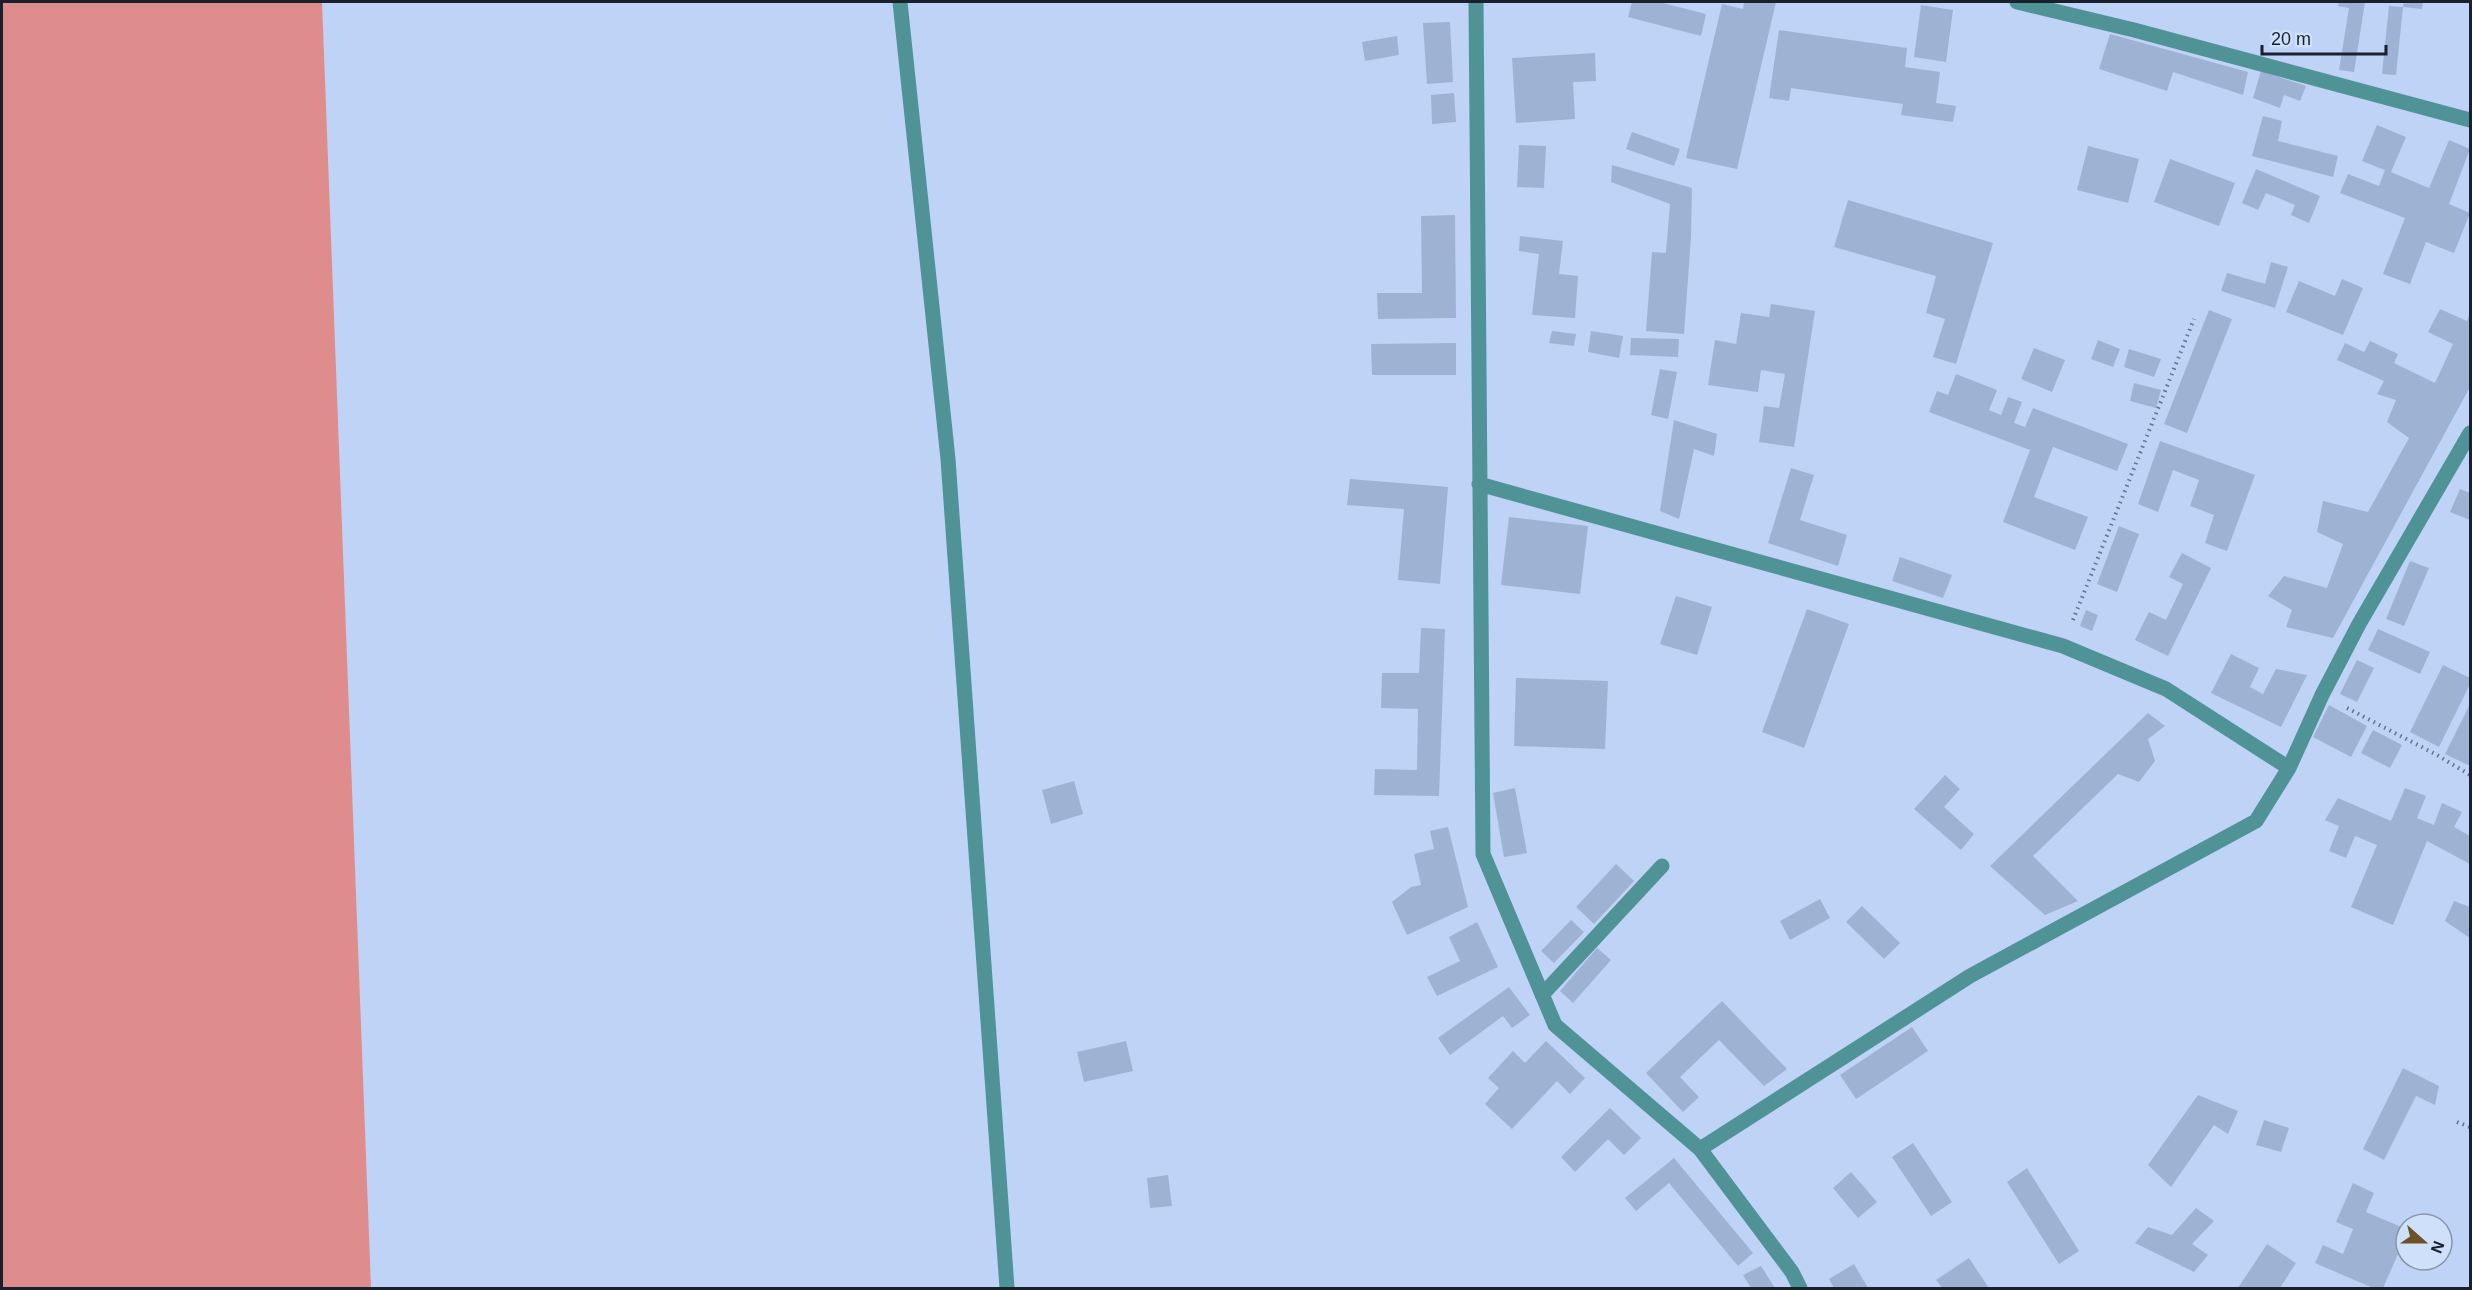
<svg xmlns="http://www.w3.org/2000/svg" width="2472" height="1290" viewBox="0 0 2472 1290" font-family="Arial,sans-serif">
<rect width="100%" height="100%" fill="#bed3f5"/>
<path fill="#de8d8c" d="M2,2H322L371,1288H2Z"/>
<path fill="#9eb3d4" d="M1632,2H1659L1706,14L1701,36L1628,17Z
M1744,2H1776L1737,169L1686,158L1722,4L1743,9Z
M2339,2H2365L2354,72L2339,70L2349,8L2338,6Z
M2404,2H2423L2422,9L2403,7Z
M1921,5L1953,10L1946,62L1914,57Z
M2389,6L2403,7L2396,75L2382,74Z
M1450,22L1453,82L1427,84L1423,23Z
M1779,30L1907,48L1905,67L1940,72L1936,103L1956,106L1953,122L1901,115L1903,104L1791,88L1789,101L1769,98Z
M2110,34L2248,72L2243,95L2173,72L2167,91L2099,69Z
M1397,36L1399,55L1365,61L1362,42Z
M1595,53L1596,81L1573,82L1575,119L1516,123L1512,58Z
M2261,71L2306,86L2300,101L2284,95L2280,108L2253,98Z
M1454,93L1456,122L1432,124L1431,95Z
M2263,116L2282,121L2278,141L2338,156L2333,177L2252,156Z
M2377,125L2406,137L2391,172L2429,188L2449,140L2470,149L2449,204L2470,213L2454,253L2426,242L2410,284L2383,274L2405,218L2340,193L2348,174L2379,186L2385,170L2362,161Z
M1632,132L1680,149L1674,166L1626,149Z
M1519,145L1546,146L1544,188L1517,187Z
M2088,146L2139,159L2128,203L2077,190Z
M2170,159L2235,183L2219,226L2154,202Z
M1612,165L1692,188L1691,237L1684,334L1646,331L1652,252L1666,253L1670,204L1611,182Z
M2256,169L2320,196L2309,223L2291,215L2295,205L2266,193L2258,210L2242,203Z
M1848,200L1993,243L1956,364L1933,357L1945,319L1926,313L1936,276L1834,247Z
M1455,215L1456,318L1378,319L1377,293H1422L1421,216Z
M1520,236L1563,241L1559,274L1578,276L1575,318L1532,315L1539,254L1519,251Z
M2271,262L2288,267L2275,308L2221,291L2227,273L2265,284Z
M2342,279L2363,288L2343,335L2286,312L2299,281L2335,296Z
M1771,304L1815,311L1794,447L1759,442L1764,406L1779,408L1785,374L1761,370L1758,392L1708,385L1715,340L1736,344L1741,313L1769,317Z
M2440,309L2467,321L2470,313V387L2333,638L2286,627L2292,610L2268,596L2284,576L2327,588L2343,544L2317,532L2323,501L2368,512L2409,438L2387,422L2396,400L2377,394L2384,381L2337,360L2345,343L2364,352L2370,341L2398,354L2394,363L2435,383L2453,344L2428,332Z
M2209,310L2232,319L2187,433L2164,424Z
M1552,331L1576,334L1574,346L1549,343Z
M1591,331L1623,336L1619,358L1588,352Z
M1631,338L1679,339L1678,357L1630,355Z
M2098,340L2120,349L2113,367L2091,359Z
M1456,343V375H1372L1371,344Z
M2034,348L2065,360L2052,392L2021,379Z
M2129,349L2161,359L2154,377L2124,367Z
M1660,369L1677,372L1668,419L1651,415Z
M1956,374L1997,390L1989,410L2001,415L2008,397L2022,402L2014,423L2025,427L2033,408L2128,444L2117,471L2053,447L2034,497L2088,517L2075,550L2003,522L2030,450L1929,412L1937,391L1948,395Z
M2134,383L2161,390L2156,408L2130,401Z
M1674,420L1717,434L1714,456L1694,449L1679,519L1660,511Z
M2160,441L2255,475L2227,551L2205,543L2214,515L2190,506L2199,480L2173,470L2158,512L2138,504Z
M1791,468L1814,475L1800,520L1847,535L1838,566L1768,543Z
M1350,479L1448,487L1440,584L1398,580L1404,509L1347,505Z
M2460,489L2470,493V520L2450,512Z
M1509,517L1588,526L1580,594L1501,585Z
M2119,526L2139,534L2117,592L2097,584Z
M2182,553L2211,568L2168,656L2135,640L2149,612L2166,620L2183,584L2169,577Z
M1900,557L1952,575L1943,598L1892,581Z
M2410,561L2429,568L2404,626L2386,619Z
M1676,596L1712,607L1697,655L1660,644Z
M1807,609L1849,624L1804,748L1762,732Z
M2086,610L2098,615L2092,631L2080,626Z
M1421,628L1445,629L1439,796L1374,795L1375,769L1417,770L1418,709L1381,708L1382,673H1419Z
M2378,629L2430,652L2420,674L2368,650Z
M2231,654L2259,668L2250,687L2263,694L2276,669L2307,675L2281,727L2211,693Z
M2357,660L2374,668L2357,702L2340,694Z
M2443,665L2470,678V684L2439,747L2410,732Z
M1516,678L1608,681L1605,749L1514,746Z
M2470,704V766L2445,754Z
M2329,705L2367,726L2351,757L2313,737Z
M2148,713L2165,726L2148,739L2155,761L2139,782L2118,774L2033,856L2078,901L2045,915L1990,866Z
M2373,730L2402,745L2390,768L2361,753Z
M1945,775L1960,789L1944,807L1974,834L1961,850L1914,809Z
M1074,781L1083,814L1051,824L1042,790Z
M1515,788L1527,853L1504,857L1493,793Z
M2405,788L2426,796L2417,818L2434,825L2442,803L2462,812L2454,827L2470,836V864L2427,841L2393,925L2351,907L2377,845L2355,836L2346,858L2329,851L2339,826L2325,820L2338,798L2391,821Z
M1448,827L1468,907L1407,935L1392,902L1411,887L1421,885L1414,854L1434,849L1430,831Z
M1616,864L1634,881L1594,924L1576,907Z
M1820,899L1830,918L1790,940L1780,921Z
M2454,901L2470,907V938L2445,921Z
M1862,906L1900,943L1884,959L1846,922Z
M1571,920L1584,932L1554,963L1541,951Z
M1477,922L1498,967L1437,996L1427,977L1460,961L1449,937Z
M1597,948L1611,960L1573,1003L1560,991Z
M1509,987L1530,1015L1512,1028L1503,1016L1450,1055L1438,1038Z
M1722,1001L1787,1069L1764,1086L1719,1040L1680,1077L1699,1097L1683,1112L1646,1073Z
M1912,1027L1928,1051L1856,1099L1840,1075Z
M1126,1041L1133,1071L1084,1082L1077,1052Z
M1546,1041L1585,1078L1570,1094L1557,1081L1512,1129L1485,1104L1499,1088L1488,1078L1513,1051L1525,1063Z
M2403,1068L2439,1086L2435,1105L2416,1096L2384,1160L2363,1149Z
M2198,1095L2238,1111L2228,1134L2214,1125L2171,1187L2148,1165Z
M1610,1108L1641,1138L1624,1155L1608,1139L1575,1172L1561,1157Z
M2264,1120L2289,1128L2281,1152L2256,1145Z
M1913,1143L1952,1202L1931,1216L1892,1157Z
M1674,1158L1753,1253L1738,1266L1669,1183L1636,1211L1625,1198Z
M2027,1168L2079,1251L2059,1264L2007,1182Z
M1851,1172L1877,1202L1858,1218L1833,1188Z
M1168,1175L1172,1206L1150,1208L1147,1178Z
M2353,1183L2374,1193L2366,1212L2406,1229V1236L2383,1288H2373L2315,1263L2323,1245L2343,1254L2353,1229L2336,1222Z
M2196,1208L2214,1221L2192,1244L2208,1255L2194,1272L2135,1243L2148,1227L2172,1235Z
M2267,1244L2296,1263L2280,1288H2238Z
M1969,1258L1989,1288H1942L1936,1280Z
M1854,1264L1868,1288H1834L1829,1279Z
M1761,1266L1775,1288H1751L1743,1275Z"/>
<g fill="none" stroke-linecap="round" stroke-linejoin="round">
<path stroke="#65738a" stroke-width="4" stroke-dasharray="1.5 4.5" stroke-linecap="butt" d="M2073,620L2194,319
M2347,708L2437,755L2470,775
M2457,1122L2470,1127"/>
<path stroke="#509397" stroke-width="15" d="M900,2L948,459L1007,1288
M1476,2L1483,854L1555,1025L1700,1149L1792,1272L1800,1288
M2017,2L2134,30L2470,120
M1479,484L2063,646L2166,689L2289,768
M1542,995L1662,866
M1700,1149L1970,976L2256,821L2289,768L2322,695L2359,624L2470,433"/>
</g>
<rect width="2472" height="1290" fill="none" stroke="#1a212e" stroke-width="6"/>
<g transform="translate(2424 1242) rotate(111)"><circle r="28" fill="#cfe0fb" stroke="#8794a9" stroke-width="1.5"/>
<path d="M0-4.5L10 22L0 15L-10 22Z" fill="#6c5224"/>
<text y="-9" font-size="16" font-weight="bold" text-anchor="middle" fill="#1a212e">N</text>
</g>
<path d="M2262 45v9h124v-9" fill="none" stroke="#1a212e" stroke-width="3"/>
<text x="2271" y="45" font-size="18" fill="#1a212e" stroke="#cfe0fb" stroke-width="4.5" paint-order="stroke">20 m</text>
</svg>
